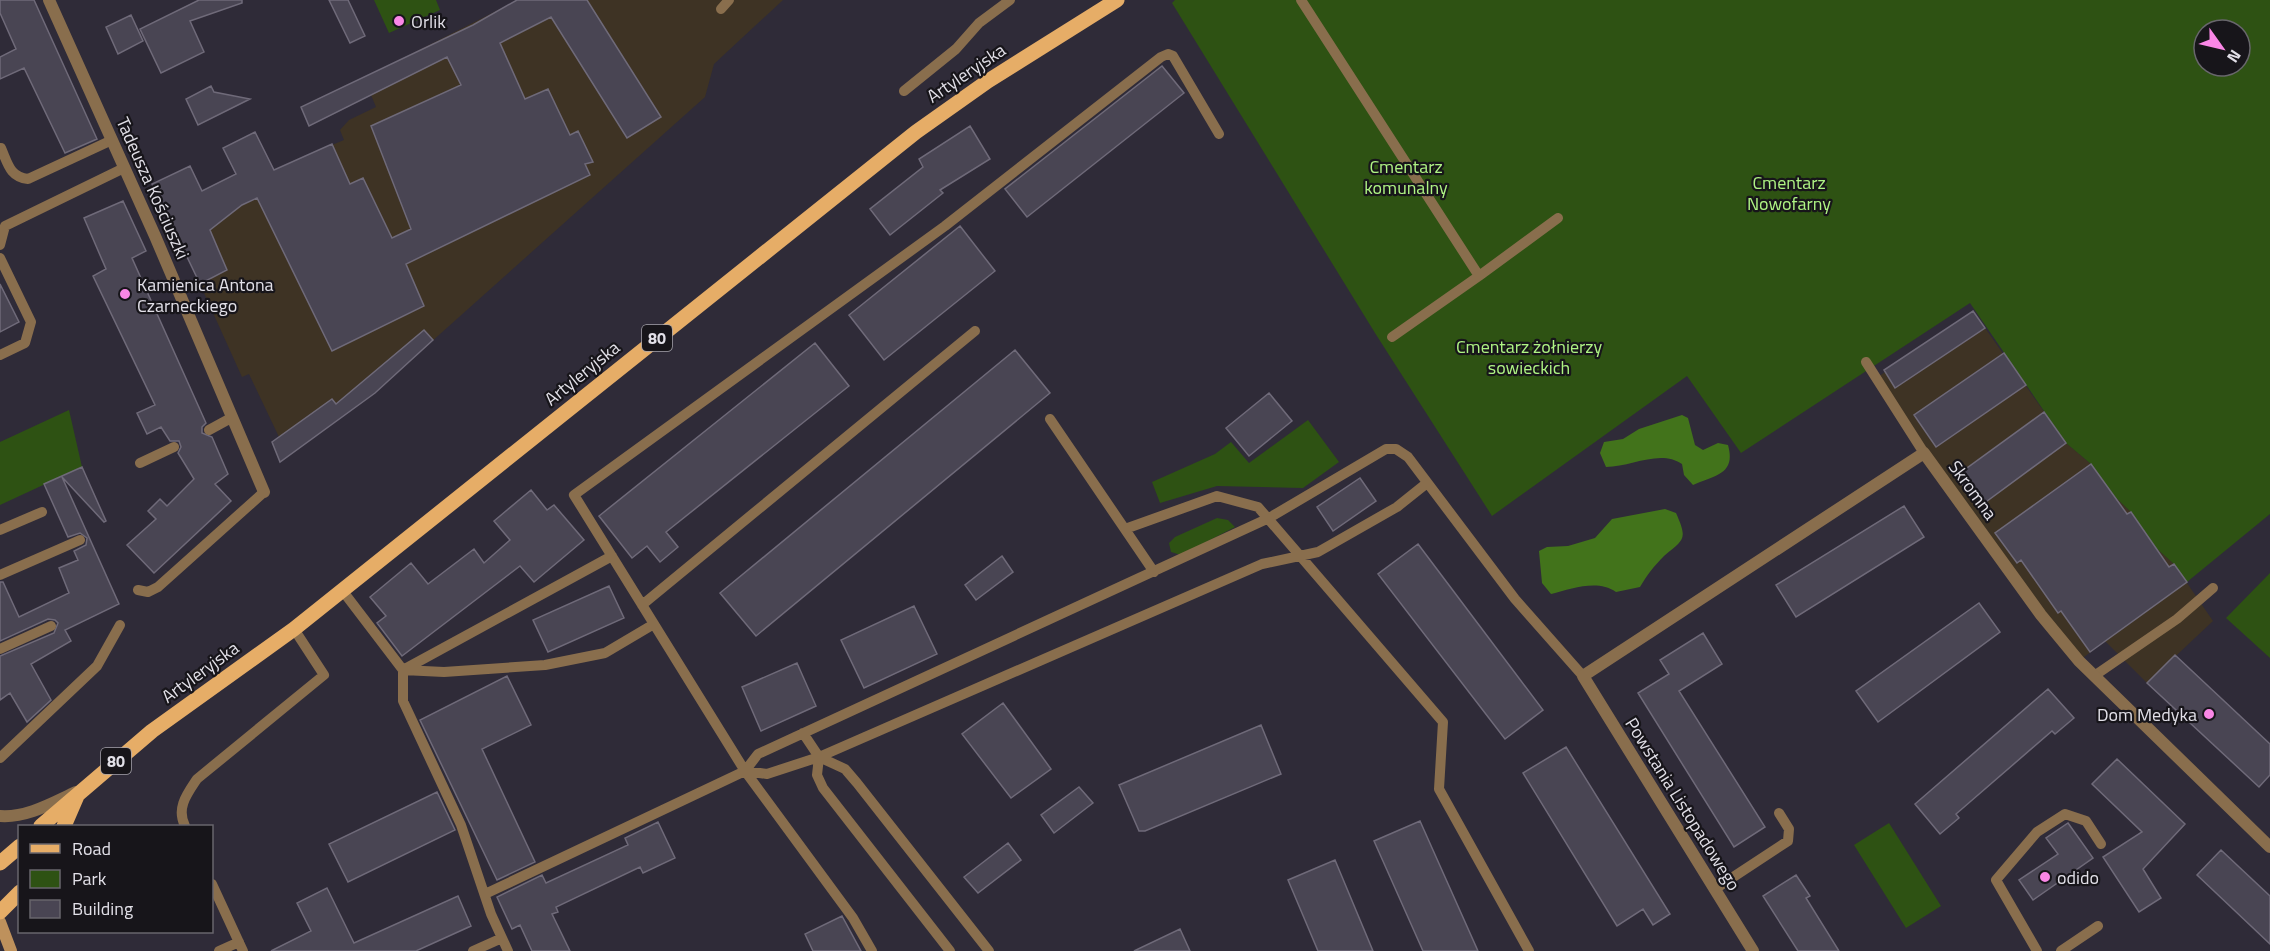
<svg xmlns="http://www.w3.org/2000/svg" width="2270" height="951" viewBox="0 0 2270 951" font-family="'Titillium Web',sans-serif">
<rect width="100%" height="100%" fill="#2f2b38"/>
<path fill="#3e3324" d="M518,0H783L714,64L705,97L411,360L280,462L272,442L279,437L249,374L242,377L200,284L227,270L210,230L242,205L339,161L332,145L344,140L340,130L349,120L376,107L364,78Z
M1973,311L2066,443L2091,464L2112,494L2131,512L2155,547L2174,564L2213,621L2147,683L2105,641L2079,661L1875,379Z"/>
<path fill="#2e5213" fill-rule="evenodd" d="M374,0H436L440,10L389,33Z
M1175,0H2270V514L2187,582L2174,564L2155,547L2131,512L2112,494L2091,464L2066,443L1970,303L1741,453L1687,376L1492,516L1375,333L1172,3ZM2204,30H2240V66H2204Z
M69,410L82,467L0,505V442Z
M1308,420L1339,462L1303,488L1217,486L1160,503L1152,482L1215,454L1231,442L1249,463Z
M1217,518L1228,520L1235,527L1181,555L1171,552L1169,543L1175,537Z
M2270,573V658L2226,618Z
M1889,823L1941,906L1906,928L1854,845Z"/>
<path fill="#42731b" d="M1682,415L1688,418L1695,445L1703,450L1718,443L1728,445C1736,474 1716,475 1693,485L1684,475L1682,464C1660,449 1631,467 1606,467L1600,453L1604,442L1623,439L1639,429Z
M1665,509L1676,513C1688,540 1684,539 1664,556C1654,566 1647,575 1640,587L1616,592C1597,579 1572,589 1551,594L1542,583L1539,551L1547,547L1568,546L1595,538L1612,519Z"/>
<path fill="#494553" stroke="#6f6a79" stroke-width="1.5" d="M0,0H34L97,139L65,153L24,68L0,79V57L16,49L0,13Z
M199,0H242V3L190,21L204,52L161,73L140,29Z
M329,0H348L365,36L350,43Z
M517,0H587L661,117L627,138L551,17L500,43L525,99L548,89L570,135L578,131L593,162L585,164L590,175L406,264L424,306L332,351L257,198L242,205L210,230L227,270L200,284L152,184L190,166L202,191L236,174L223,148L255,132L274,170L332,144L350,184L363,178L392,238L411,229L371,126L461,85L447,57L309,126L301,107L473,25Z
M131,15L143,41L118,54L106,27Z
M1162,66L1184,93L1027,217L1005,189Z
M211,86L214,92L250,99L198,125L186,99Z
M970,126L990,159L940,190L943,193L890,235L870,209L923,167L919,159Z
M123,201L146,251L132,258L206,423L202,427V433L212,437L228,474L215,484L231,501L154,573L127,545L156,519L148,511L160,499L167,506L194,479L178,453L181,447L179,441H170L161,427L147,434L137,413L155,405L93,276L106,269L84,218Z
M960,226L995,271L884,360L849,315Z
M0,284L19,322L0,332Z
M1973,311L1985,328L1895,388L1884,370Z
M424,330L433,340L375,393L280,462L272,442L332,399L336,404Z
M815,343L849,386L666,532L678,547L660,562L647,546L632,558L599,516Z
M1015,350L1050,393L756,636L720,593Z
M2004,353L2026,385L1936,447L1914,415Z
M1269,393L1292,421L1249,456L1226,428Z
M2044,412L2066,443L1979,507L1956,476Z
M2091,464L2127,514L2131,512L2169,567L2174,564L2187,582L2090,652L2061,611L2058,613L2021,560L2017,563L1995,533Z
M82,467L106,521L104,522L62,477L119,604L65,630L71,641L31,664L51,700L27,722L10,693L0,700V656L54,633L58,623L55,620L48,619L0,641V582H3L19,617L69,593L59,568L78,560L74,551L86,545L87,538L80,533L68,537L44,484Z
M1360,478L1376,501L1333,531L1317,507Z
M531,490L547,510L554,505L584,540L534,582L520,566L402,656L377,623L386,616L370,597L411,563L428,584L474,549L484,563L510,540L494,521Z
M1904,506L1924,537L1796,617L1776,585Z
M1418,544L1543,710L1505,739L1378,574Z
M1002,556L1013,572L976,600L965,585Z
M609,586L624,618L548,652L533,620Z
M1979,603L2000,632L1878,722L1856,691Z
M914,606L937,654L864,688L841,640Z
M1703,633L1722,664L1679,691L1765,827L1734,847L1638,693L1669,674L1660,660Z
M2175,655L2270,744V775L2259,787L2147,683Z
M797,663L816,706L761,731L742,687Z
M507,676L531,725L482,749L535,862L497,880L420,720Z
M2048,689L2074,718L2055,734L2052,731L1956,814L1959,818L1940,834L1915,804Z
M1003,703L1051,769L1011,798L962,734Z
M1261,725L1281,774L1145,831H1139L1119,785Z
M1566,747L1670,914L1653,925L1643,909L1617,926L1523,773Z
M2117,759L2185,824L2143,869L2161,898L2139,912L2103,857L2142,832L2092,784Z
M1079,787L1093,803L1054,833L1041,815Z
M437,792L455,830L348,882L329,844Z
M1420,821L1478,951H1423L1374,841Z
M658,822L675,858L643,873L640,867L556,907L558,912L552,914L570,951H532L520,925L512,929L497,897L542,875L546,883L628,845L625,838Z
M2068,823L2093,858L2033,900L2019,880L2058,854L2046,838Z
M1008,843L1021,860L978,893L964,877Z
M2221,850L2270,896V944L2197,875Z
M1335,860L1373,951H1318L1288,880Z
M1796,875L1810,896L1806,898L1839,951H1798L1763,896Z
M327,888L354,943L458,896L471,926L416,951H271L311,931L297,903Z
M842,916L861,951H813L805,934Z
M1180,929L1190,951H1134Z"/>
<g fill="none" stroke-linecap="round" stroke-linejoin="round">
<path stroke="#896e4d" stroke-width="10" d="M1301,0L1479,276L1392,337
M721,9L729,0
M904,91L956,49L979,23L1010,0
M1,148C8,164 10,177 28,179L112,140
M0,245L5,226L124,168
M0,258L31,322L25,343L0,355
M1479,276L1558,218
M1866,362L1924,453
M1050,419L1154,572
M209,430L231,418
M140,463L174,447
M1125,529L1217,496L1258,507L1443,722L1439,789L1529,951
M0,530L42,512
M0,575L80,540
M138,590L148,592L158,587L264,492
M342,590L403,670L444,672L545,665L605,653L654,624
M642,605L975,331
M0,649L51,626
M2094,676L2177,619L2213,588
M803,733L819,757L845,769L857,783L989,951
M819,757L817,775L823,788L950,951
M0,758L97,666L120,625
M745,771L767,774L819,757L1262,564L1318,552L1397,507L1427,483
M185,826C176,808 187,794 197,779L324,675L294,629
M212,884L243,951
M1715,889L1788,841L1789,829L1779,813
M485,894L745,771L758,754L1269,518L1386,449H1396L1408,457L1515,599L1583,676
M219,951L239,942
M473,951L502,938
M508,951L491,914L461,825L403,701V670L612,556
M872,951L853,918L745,771L574,495L945,226L1161,57L1168,54L1173,56L1219,134
M2037,951L1996,880L2037,832L2065,814L2086,821L2101,844
M2061,951L2098,926"/>
<path stroke="#896e4d" stroke-width="12" d="M49,0L155,236L264,492
M1753,951L1583,676L1924,453L2041,615L2079,661L2270,847"/>
<path stroke="#896e4d" stroke-width="12" d="M0,816C27,818 52,803 76,792"/>
<path stroke="#be915c" stroke-width="12" d="M0,922L11,951"/>
<path stroke="#e6ad67" stroke-width="15" d="M41,826L152,731L294,629L916,132L988,81L1117,0
M64,826L77,796
M0,863L20,846
M0,912L20,892"/>
</g>
<g fill="#fa87e6" stroke="#17151a" stroke-width="2">
<circle cx="399" cy="21" r="6"/>
<circle cx="125" cy="294" r="6"/>
<circle cx="2209" cy="714" r="6"/>
<circle cx="2045" cy="877" r="6"/>
</g>
<g text-anchor="middle" dominant-baseline="central" stroke-width="4.5" stroke-linejoin="round" paint-order="stroke">
<g fill="#17151a" stroke="#a5a3aa" stroke-width="1.5">
<rect x="642" y="325" width="30" height="26" rx="4.5"/>
<rect x="101" y="748" width="30" height="26" rx="4.5"/>
</g>
<g font-size="16" font-weight="bold" fill="#e2e0e8">
<text x="657" y="338">80</text>
<text x="116" y="761">80</text>
</g>
<g font-size="18" fill="#e2e0e8" stroke="#17151a" text-anchor="start">
<text x="411" y="21">Orlik</text>
<text x="137" y="284">Kamienica Antona<tspan x="137" dy="21">Czarneckiego</tspan></text>
<text x="2197" y="714" text-anchor="end">Dom Medyka</text>
<text x="2057" y="877">odido</text>
</g>
<g font-size="18" fill="#e2e0e8" stroke="#17151a">
<text transform="translate(966 73) rotate(-34)">Artyleryjska</text>
<text transform="translate(153 188) rotate(66)">Tadeusza Kościuszki</text>
<text transform="translate(582 373) rotate(-39)">Artyleryjska</text>
<text transform="translate(1973 490) rotate(54)">Skromna</text>
<text transform="translate(200 672) rotate(-36)">Artyleryjska</text>
<text transform="translate(1683 804) rotate(58)">Powstania Listopadowego</text>
</g>
<g font-size="18" fill="#aff484" stroke="#17151a">
<text x="1406" y="166">Cmentarz<tspan x="1406" dy="21">komunalny</tspan></text>
<text x="1789" y="182">Cmentarz<tspan x="1789" dy="21">Nowofarny</tspan></text>
<text x="1529" y="346">Cmentarz żołnierzy<tspan x="1529" dy="21">sowieckich</tspan></text>
</g>
</g>
<rect x="18" y="825" width="195" height="108" fill="#17151a" stroke="#68666c" stroke-width="1.5"/>
<rect x="30" y="844" width="30" height="9" fill="#e6ad67" stroke="#68666c" stroke-width="1.5"/>
<text x="72" y="855" font-size="18" fill="#e2e0e8">Road</text>
<rect x="30" y="870" width="30" height="18" fill="#2e5213" stroke="#68666c" stroke-width="1.5"/>
<text x="72" y="885" font-size="18" fill="#e2e0e8">Park</text>
<rect x="30" y="900" width="30" height="18" fill="#494553" stroke="#68666c" stroke-width="1.5"/>
<text x="72" y="915" font-size="18" fill="#e2e0e8">Building</text>
<g transform="translate(2222 48) rotate(124)"><circle r="28" fill="#17151a" stroke="#68666c" stroke-width="1.5"/>
<path d="M0-4.5L10 22L0 15L-10 22Z" fill="#fa87e6"/>
<text y="-9" font-size="16" font-weight="bold" text-anchor="middle" fill="#e2e0e8">N</text>
</g>
</svg>
